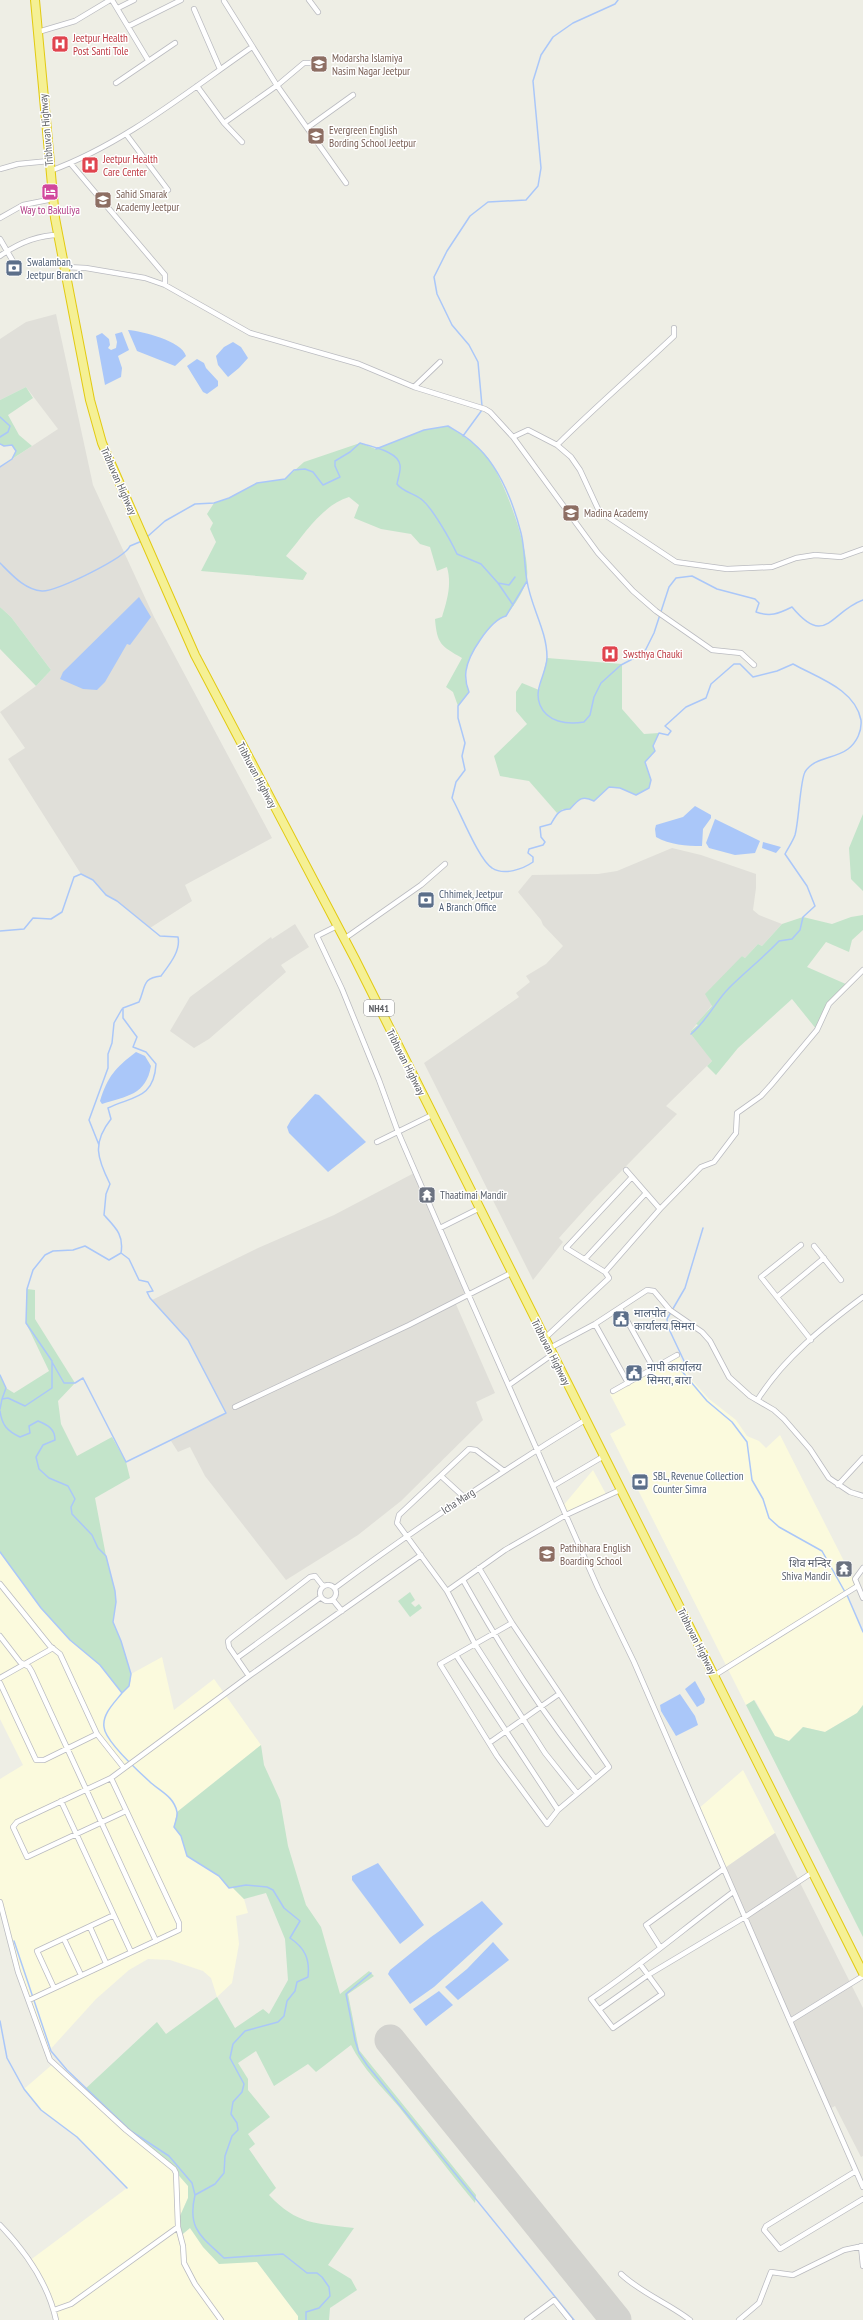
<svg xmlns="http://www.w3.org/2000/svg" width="863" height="2320" viewBox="0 0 863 2320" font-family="'PT Sans Narrow','Noto Sans Devanagari',sans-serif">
<rect width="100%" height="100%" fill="#eeeee5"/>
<path fill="#fbfadd" d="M679,1356L689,1377L709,1399L736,1420L747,1436L759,1441L766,1448L780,1435L853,1579H855L856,1587L845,1594L848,1596L863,1632V1705L857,1713L825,1732L803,1727L789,1741L775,1736L755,1700L746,1705L610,1434L626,1425L610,1394Z
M593,1470L607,1496L566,1515L562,1507Z
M0,1552L41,1608L70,1640L100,1665L122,1693L131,1681V1674L162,1657L174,1710L214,1679L261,1745L177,1812L174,1827L181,1836L187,1856L219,1876L229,1888H233L244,1899L248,1913L236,1916L239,1944L232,1983L217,1997L211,1978L203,1971L170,1960L148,1959L129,1970L96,1999L47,2053L18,1972L0,1902V1779L23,1765L0,1719Z
M743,1770L775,1833L722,1870L697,1810Z
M54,2063L168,2162L181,2176L188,2186V2198L180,2216V2237L190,2228L203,2247L219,2263L257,2262L298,2316V2320H56L52,2304L29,2261L127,2188L77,2137L41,2110L24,2089Z"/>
<path fill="#e0dfd9" d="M56,314L93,485L154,617L272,838L185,885L192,901L150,928L117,901L106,895L93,880L81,874L8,759L25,748L0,712L36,686L51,670L11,617L0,607V467L58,429L26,387L0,400V339L26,322Z
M672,848L701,855L756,874V888L753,910L759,915L782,924L762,946L758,944L745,958L742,956L712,1005L691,1031L712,1061L666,1106L677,1114L594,1199L559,1238L563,1242L533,1280L424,1063L519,997L516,993L530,982L526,976L546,964L563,946L543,925L541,920L518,892L532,875L598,874L617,871Z
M295,924L309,947L281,965L286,972L209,1039L194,1048L170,1031L190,997L271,937L272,939Z
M416,1172L469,1296L455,1302L495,1393L476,1402L483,1420L401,1501L358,1535L286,1580L205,1476L190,1447L178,1452L171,1441L226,1413L188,1340L152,1300L258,1248L334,1215Z
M775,1833L863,2008V2156L861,2157L835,2106L829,2109L722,1870Z"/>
<path fill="#c3e4ca" d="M26,387L33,398L8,415L19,435L32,446L12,459L16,451L12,445L4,446L0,444V400Z
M448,426C463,436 477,444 488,458C503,477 534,559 526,582C523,593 513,607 506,616C490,620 468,655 466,671C465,679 466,685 469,692L458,706L453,692L446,687L462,658C441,646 437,644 435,619L442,617C447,600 452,585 447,567L437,571L430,547L420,544L411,534L381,529L354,518L359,505L349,497C322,505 304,535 286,556L307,573L303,580L201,571L216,542L210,529L213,523L207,514L214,503L229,498L257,483L285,479L304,462L360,443L376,449L424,430Z
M0,607L11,617L51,670L36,686L0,649Z
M547,658L622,664V709L644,734L659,733L653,746L655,751L645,762L651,780L649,788L636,795L620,788L609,787L594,801C582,795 579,799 570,809H563L557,813L529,781L500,776L494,756L527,724L516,711V692L522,683L539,690Z
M863,814V891L851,879L849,848Z
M863,915V930L852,940L849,952L826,942L807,967L848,985L829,1004L817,1030L792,999L738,1048L716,1075L707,1066L712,1061L691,1034V1031L698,1025L696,1024L712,1006L705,994L742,956L745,958L758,944L762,946L782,924L803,917L832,924L851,917Z
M27,1289L35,1290V1319L75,1383L58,1401L61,1424L77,1456L112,1437L126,1462L130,1478L95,1498L106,1556L115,1591L116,1602L113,1622L121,1641L131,1674L129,1686L122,1693L100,1665L70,1640L41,1608L0,1552V1375L6,1388L14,1393L49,1371L26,1323Z
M410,1592L415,1600L411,1603L415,1607L419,1604L422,1608L410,1617L398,1601Z
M754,1700L775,1736L789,1741L803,1727L825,1732L857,1713L863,1705V1937L746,1705Z
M261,1745L264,1765L280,1800L288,1846L301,1889L306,1905L321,1927L340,1994L369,1971L374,1976L348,1994L359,2050L476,2195L475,2203C449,2172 425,2139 399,2107C382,2087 363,2069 351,2045L316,2072L308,2064L274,2086L256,2051L238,2063L248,2079V2090L270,2117L248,2134L255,2144L249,2149L276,2188L269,2195C297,2225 316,2223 354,2228L328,2265L351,2279L357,2290L330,2308L329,2320H298V2316L257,2262L219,2264L203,2247L190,2228L179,2237L180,2216L188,2198V2186L166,2161L84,2090L157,2022L166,2034L217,1997L235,2028L263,2009L269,2014L288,1980L285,1939L266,1893L244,1899L233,1888H229L219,1876L187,1856L181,1836L174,1827L177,1812Z"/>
<path fill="#aac7f9" d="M128,330C142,331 182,341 186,356L175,366L137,351Z
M122,332L129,350L118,356L122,368L121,377L105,385L96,336L102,333L109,339L110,345L108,348L111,350L116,348L117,342L115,334Z
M233,342L241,347L248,358L239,368L228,377L218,365L216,356L224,347Z
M197,359L204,363L206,368L218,381V386L207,394L203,392L187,366Z
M139,597L151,617L130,645L127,644L105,682L97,690L83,689L60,679L63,672Z
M695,806L711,815V818L703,829L702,846C686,846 670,845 656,837L655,829L656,825L683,817Z
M715,819L760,841L755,853L735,855L709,848L706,843Z
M763,842L781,847L776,853L762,848Z
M136,1052L145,1056L151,1066C146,1095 127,1096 102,1104L100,1101C108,1076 115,1068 136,1052Z
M315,1094L319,1095L366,1142L328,1172L289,1133L287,1127L291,1120Z
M695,1681L705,1699L704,1703L697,1707L685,1689Z
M680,1694L695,1716L698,1725L676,1736L661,1711L660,1705Z
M378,1863L424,1925L400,1944L352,1880V1876Z
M482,1901L503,1924L434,1987L410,2004L388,1974L390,1970L431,1937Z
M493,1942L509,1960L458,2000L445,1987L467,1969Z
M439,1991L453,2005L426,2026L413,2009Z"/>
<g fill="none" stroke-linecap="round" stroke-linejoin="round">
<path stroke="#aac7f9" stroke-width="1.5" d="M482,406L478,362L469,345L452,325L437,294L434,277L447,251L470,216L488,202L526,200L538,186L541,168L533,81L541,55L553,37L573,23L615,4L618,0
M0,417L10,426L8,432L0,437
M463,436L482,410
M0,444L4,446L12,445L16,451L12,459L0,467
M376,449L424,430L448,426C456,431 466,436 473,443C498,464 513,502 521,533C525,549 524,565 527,581C531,607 547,631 547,657C547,673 533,689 540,705C547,722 567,725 584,722L590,715L594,697L601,683L621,665L644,653L654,633L669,587L676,578L692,576L717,589L755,599L759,603L756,612C770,617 778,614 792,607C826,648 830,612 863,600
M147,537L165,521L195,504L214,503L229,498L257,483L285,479L294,470L305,469L313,472L323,485L340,477L335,466V461L350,452L360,443C371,447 398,451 400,465C401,471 398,478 397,484C403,492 413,493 421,499C432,507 451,541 457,554L481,564L498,583L509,585L515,577
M0,563C12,575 25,590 42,591C56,592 125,558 130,546L142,541
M527,581L506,616C490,620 468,655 466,671C465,679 466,685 469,692L458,706V718L465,743L462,756L465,770L456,782L452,798C461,814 479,860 492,868C504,876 523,869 533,862V857L528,853L529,849L543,845L545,842L541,837L540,827L551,824C556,815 559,809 570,809C579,799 582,795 594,801L609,787L620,788L636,795L649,788L651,780L645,762L655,751L653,746L659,733L668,735L671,731L665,726L686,707L706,698L711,684L734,664H740L753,677L777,671L793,664C818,678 855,689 861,720C862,731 857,742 848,749C835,759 814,757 805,772C800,781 799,821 795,835C793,841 788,848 785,854L807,886L815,906L803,917L800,930L792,939L779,941C763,958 745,972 729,988C715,1002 707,1021 691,1034
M498,583L513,605
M0,931L24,929L33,918L51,919L62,912L74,877L81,874L93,880L106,895L117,901L160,936L178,937C181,951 169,965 161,976C142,978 146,986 139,1002L123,1008V1018L137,1037L133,1047L146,1052L156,1064C154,1099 133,1096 108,1108L111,1119C92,1143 97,1158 110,1184L106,1194L104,1215C116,1228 124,1235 121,1253L109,1260L85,1246L73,1250L53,1251L45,1255L33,1270L27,1289L26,1323L52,1361V1388L25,1406L8,1398L2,1399L0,1409
M99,1145L89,1120L108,1068V1054L112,1043L114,1023L122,1009
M703,1228L685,1288L667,1319L668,1327L685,1363L680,1369L707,1401L732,1422L747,1442L752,1480L763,1499L769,1518L779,1527L822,1551L845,1592
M52,1362L64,1383H75L83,1378L126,1462L226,1413L188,1340L150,1298L147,1292L153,1291L148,1282L139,1280L129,1259L121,1253
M0,1375L6,1388L2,1399
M0,1411C2,1425 7,1431 20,1437L30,1433L29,1426L38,1421C48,1425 55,1429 55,1440L43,1445L36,1457L39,1469L49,1478L68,1486L75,1499L71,1507L72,1514L92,1535L98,1548L106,1556L115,1591L116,1602L113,1622L121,1641L131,1674L129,1686L122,1693
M0,1552L41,1608L70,1640L100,1665L122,1693C115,1702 102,1714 104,1727C105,1741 138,1771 149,1781C159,1791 174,1796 177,1812C178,1816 175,1823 174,1827L181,1836L187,1856L219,1876L229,1888L246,1885L267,1887L273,1890L284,1908L300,1921L290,1938C305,1948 310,1959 308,1977L297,1982L295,1991L287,2001L284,2016L278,2022L245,2031L233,2044L230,2058L244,2084L242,2092L233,2102L231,2114L237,2123L238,2130L232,2136L225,2156L224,2173L215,2184L195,2195C187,2229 201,2236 224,2258L283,2254L307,2273H317L322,2277L329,2287L330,2296L319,2308L306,2312V2320
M847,1595L863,1632
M14,1941L51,2051L67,2070L131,2131L169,2156L192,2183L195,2195
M371,1973L346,1994L355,2040L359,2053L367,2065L574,2320
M0,2021L7,2058L24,2089L41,2110L77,2137L127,2188"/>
<path stroke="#d2d2ce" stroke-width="31" d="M390,2040L616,2320"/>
<g stroke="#babbc0" stroke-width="6">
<path id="street" d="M112,0L148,60
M309,0L318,12
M224,1L276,84L346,183
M118,8L134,0
M194,9L220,69
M129,26L181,0
M38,32L75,21L110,0
M116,83L175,43
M197,86L224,123L242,142
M224,123L279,84L304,63H315
M307,128L353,95
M126,134L168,190
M71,164L165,275V285
M0,169L18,164L49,161
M50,171C124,144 187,92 252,47
M0,218L23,205L53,199
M0,239L14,263
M0,256C17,244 37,235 59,235
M66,267L86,268L145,278L165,285L250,333L359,364L414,387L485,409L490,412L513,437L528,430L557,445L571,457L580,470L599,511L676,562L727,569L772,567L796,558L815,555L841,557L863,549
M414,387L440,362
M513,437L598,553L633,591L656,611L712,650L741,653L754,665
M557,445C595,407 635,373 674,336V328
M337,926L317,936L342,989L379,1080L398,1132L469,1296L598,1588L634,1662L790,2021
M344,939L421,885L445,864
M377,1142L432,1115
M626,1170L660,1209
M440,1228L480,1208
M801,1245L761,1277L811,1340
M814,1246L841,1280
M585,1259L646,1193
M605,1272L566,1248L632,1177
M777,1297L824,1258
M620,1308L654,1369
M595,1324L628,1383
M545,1338L609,1278L605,1272L660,1209L701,1167L714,1162L736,1133L737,1113L761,1096L771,1085L817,1030L829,1004L863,970
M550,1348L595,1324L647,1290L654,1291L670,1310L702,1332L710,1341L729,1377L750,1396L774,1410L784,1419L810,1449L829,1478L850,1492L863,1496
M509,1385L553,1354
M613,1391L677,1355
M758,1399C784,1358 824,1326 863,1297
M235,1407L409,1325L511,1273
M504,1471L476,1450L469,1449L399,1515L397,1523L447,1591L475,1644L545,1753L577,1793
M441,1476L464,1497
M838,1485L863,1458
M553,1486L604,1456
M479,1568L512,1623L440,1664L497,1756L547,1824L558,1810L609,1767L512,1623
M863,1568L855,1579L863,1598
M463,1580C502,1649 544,1717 595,1778
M0,1584L50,1646L60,1654L97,1734L124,1768
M320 1593a8 8 0 1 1 16 0a8 8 0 1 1-16 0Z
M335,1588C416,1528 499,1473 585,1420
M447,1591L505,1550L566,1515L620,1490
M333,1600L342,1611
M0,1636L20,1662L29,1667L32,1672L156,1941
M456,1655L558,1810
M237,1658L321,1597
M715,1675L856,1587
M249,1676L229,1647L228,1641L231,1638L310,1577L315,1576L323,1586
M0,1678L53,1648
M0,1683L36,1760H44L97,1734
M489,1743L559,1694
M61,1801L131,1952
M126,1811L27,1857L13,1827L17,1822L111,1778L249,1676L421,1555
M0,1902L18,1972L50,2060L126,2130L174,2169L176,2173L178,2227L71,2304L54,2310
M90,1927L106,1963
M64,1939L81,1975
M660,1947L646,1925L722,1870
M640,1964L662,1994L613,2028L591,1999C640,1966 686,1927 733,1892
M863,1976L790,2021L863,2187
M54,1988L37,1951L114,1915
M29,2000L179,1930V1923L111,1778
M600,2009L648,1975L745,1917L813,1872
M856,2171L766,2226L764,2230L780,2249L863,2199
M0,2225C26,2252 48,2283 56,2320
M178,2227L183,2246L184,2263L195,2284L221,2320
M861,2246L863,2266
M621,2274C641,2293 668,2303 690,2320
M527,2320L554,2300L570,2320
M739,2320L759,2303L771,2272L793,2275L844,2250L863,2246"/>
</g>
<g stroke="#e2ca11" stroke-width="10">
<path id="highway" d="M35,0L55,218L90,400L102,443L195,655L355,959L863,1973"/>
</g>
<use href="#street" stroke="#fff" stroke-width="4.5"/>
<use href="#highway" stroke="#f5f095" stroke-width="8"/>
</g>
<defs>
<g id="hospital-square" transform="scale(0.9)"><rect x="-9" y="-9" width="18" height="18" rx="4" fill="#e0444e" stroke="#fff"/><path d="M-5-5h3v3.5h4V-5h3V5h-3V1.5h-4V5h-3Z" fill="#fff"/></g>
<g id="school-square" transform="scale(0.9)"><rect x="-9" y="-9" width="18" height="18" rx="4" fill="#8d6e63" stroke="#fff"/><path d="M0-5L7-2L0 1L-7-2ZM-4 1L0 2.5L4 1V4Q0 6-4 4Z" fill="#fff"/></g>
<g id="hotel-square" transform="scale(0.9)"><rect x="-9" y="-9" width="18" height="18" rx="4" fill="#d1479c" stroke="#fff"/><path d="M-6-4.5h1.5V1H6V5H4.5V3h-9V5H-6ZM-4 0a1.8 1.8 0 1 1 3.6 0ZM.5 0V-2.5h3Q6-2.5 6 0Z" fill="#fff"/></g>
<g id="bank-square" transform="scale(0.9)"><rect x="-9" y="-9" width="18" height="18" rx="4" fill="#5c6f8a" stroke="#fff"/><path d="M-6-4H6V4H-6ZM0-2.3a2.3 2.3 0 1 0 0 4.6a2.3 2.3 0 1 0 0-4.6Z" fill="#fff"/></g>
<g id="temple-square" transform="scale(0.9)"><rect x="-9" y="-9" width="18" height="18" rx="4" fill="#6b7280" stroke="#fff"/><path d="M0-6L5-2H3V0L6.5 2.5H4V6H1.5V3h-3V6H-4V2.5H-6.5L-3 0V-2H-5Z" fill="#fff"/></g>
<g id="civic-square" transform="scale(0.9)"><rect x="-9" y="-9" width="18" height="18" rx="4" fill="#5c6f8a" stroke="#fff"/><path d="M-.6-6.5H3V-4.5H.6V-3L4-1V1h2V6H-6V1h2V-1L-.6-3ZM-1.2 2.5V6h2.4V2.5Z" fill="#fff"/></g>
</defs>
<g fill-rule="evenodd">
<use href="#hospital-square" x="60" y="44"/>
<use href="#school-square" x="319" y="64"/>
<use href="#school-square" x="316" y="136"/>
<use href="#hospital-square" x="90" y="165"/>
<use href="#hotel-square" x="50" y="192"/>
<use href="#school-square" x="103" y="200"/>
<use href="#bank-square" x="14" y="268"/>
<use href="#school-square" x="571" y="513"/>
<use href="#hospital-square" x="610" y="654"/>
<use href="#bank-square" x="426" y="900"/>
<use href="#temple-square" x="427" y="1195"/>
<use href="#civic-square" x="621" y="1319"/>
<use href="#civic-square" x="634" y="1373"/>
<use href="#bank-square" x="640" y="1482"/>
<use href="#school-square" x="547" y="1554"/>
<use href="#temple-square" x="844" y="1569"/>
</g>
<g text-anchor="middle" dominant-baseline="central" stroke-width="3" stroke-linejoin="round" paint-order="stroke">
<rect fill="#fff" stroke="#8e8f92" stroke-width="1" x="364" y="1000" width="30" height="16" rx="3"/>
<g font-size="10" font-weight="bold" fill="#5d5f64">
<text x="379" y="1008">NH41</text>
</g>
<g font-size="11" fill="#be3a42" stroke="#fff" text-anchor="start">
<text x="73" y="38">Jeetpur Health<tspan x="73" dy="13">Post Santi Tole</tspan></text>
<text x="103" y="159">Jeetpur Health<tspan x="103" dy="13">Care Center</tspan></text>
<text x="623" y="654">Swsthya Chauki</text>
</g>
<g font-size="11" fill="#785e54" stroke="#fff" text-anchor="start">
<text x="332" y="58">Modarsha Islamiya<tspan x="332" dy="13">Nasim Nagar Jeetpur</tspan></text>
<text x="329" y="130">Evergreen English<tspan x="329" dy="13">Bording School Jeetpur</tspan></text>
<text x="116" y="194">Sahid Smarak<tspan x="116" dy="13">Academy Jeetpur</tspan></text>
<text x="584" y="513">Madina Academy</text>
<text x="560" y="1548">Pathibhara English<tspan x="560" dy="13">Boarding School</tspan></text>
</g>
<g font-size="11" fill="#5d5f64" stroke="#fff">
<text transform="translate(46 130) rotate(-95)">Tribhuvan Highway</text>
<text transform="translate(119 481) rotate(66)">Tribhuvan Highway</text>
<text transform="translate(257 775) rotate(62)">Tribhuvan Highway</text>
<text transform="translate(406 1062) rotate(63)">Tribhuvan Highway</text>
<text transform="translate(551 1352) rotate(63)">Tribhuvan Highway</text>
<text transform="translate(458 1501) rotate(-33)">Icha Marg</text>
<text transform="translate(697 1641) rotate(63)">Tribhuvan Highway</text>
</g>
<g font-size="11" fill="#b23c85" stroke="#fff">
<text x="50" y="210">Way to Bakuliya</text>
</g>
<g font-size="11" fill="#4e5e75" stroke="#fff" text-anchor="start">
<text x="27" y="262">Swalamban,<tspan x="27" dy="13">Jeetpur Branch</tspan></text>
<text x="439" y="894">Chhimek, Jeetpur<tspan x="439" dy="13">A Branch Office</tspan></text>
<text x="634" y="1313">मालपोत<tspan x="634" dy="13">कार्यालय सिमरा</tspan></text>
<text x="647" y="1367">नापी कार्यालय<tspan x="647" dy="13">सिमरा, बारा</tspan></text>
<text x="653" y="1476">SBL, Revenue Collection<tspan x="653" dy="13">Counter Simra</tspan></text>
</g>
<g font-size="11" fill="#5b616d" stroke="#fff" text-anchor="start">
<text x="440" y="1195">Thaatimai Mandir</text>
<text x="831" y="1563" text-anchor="end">शिव मन्दिर<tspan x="831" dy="13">Shiva Mandir</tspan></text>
</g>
</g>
</svg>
